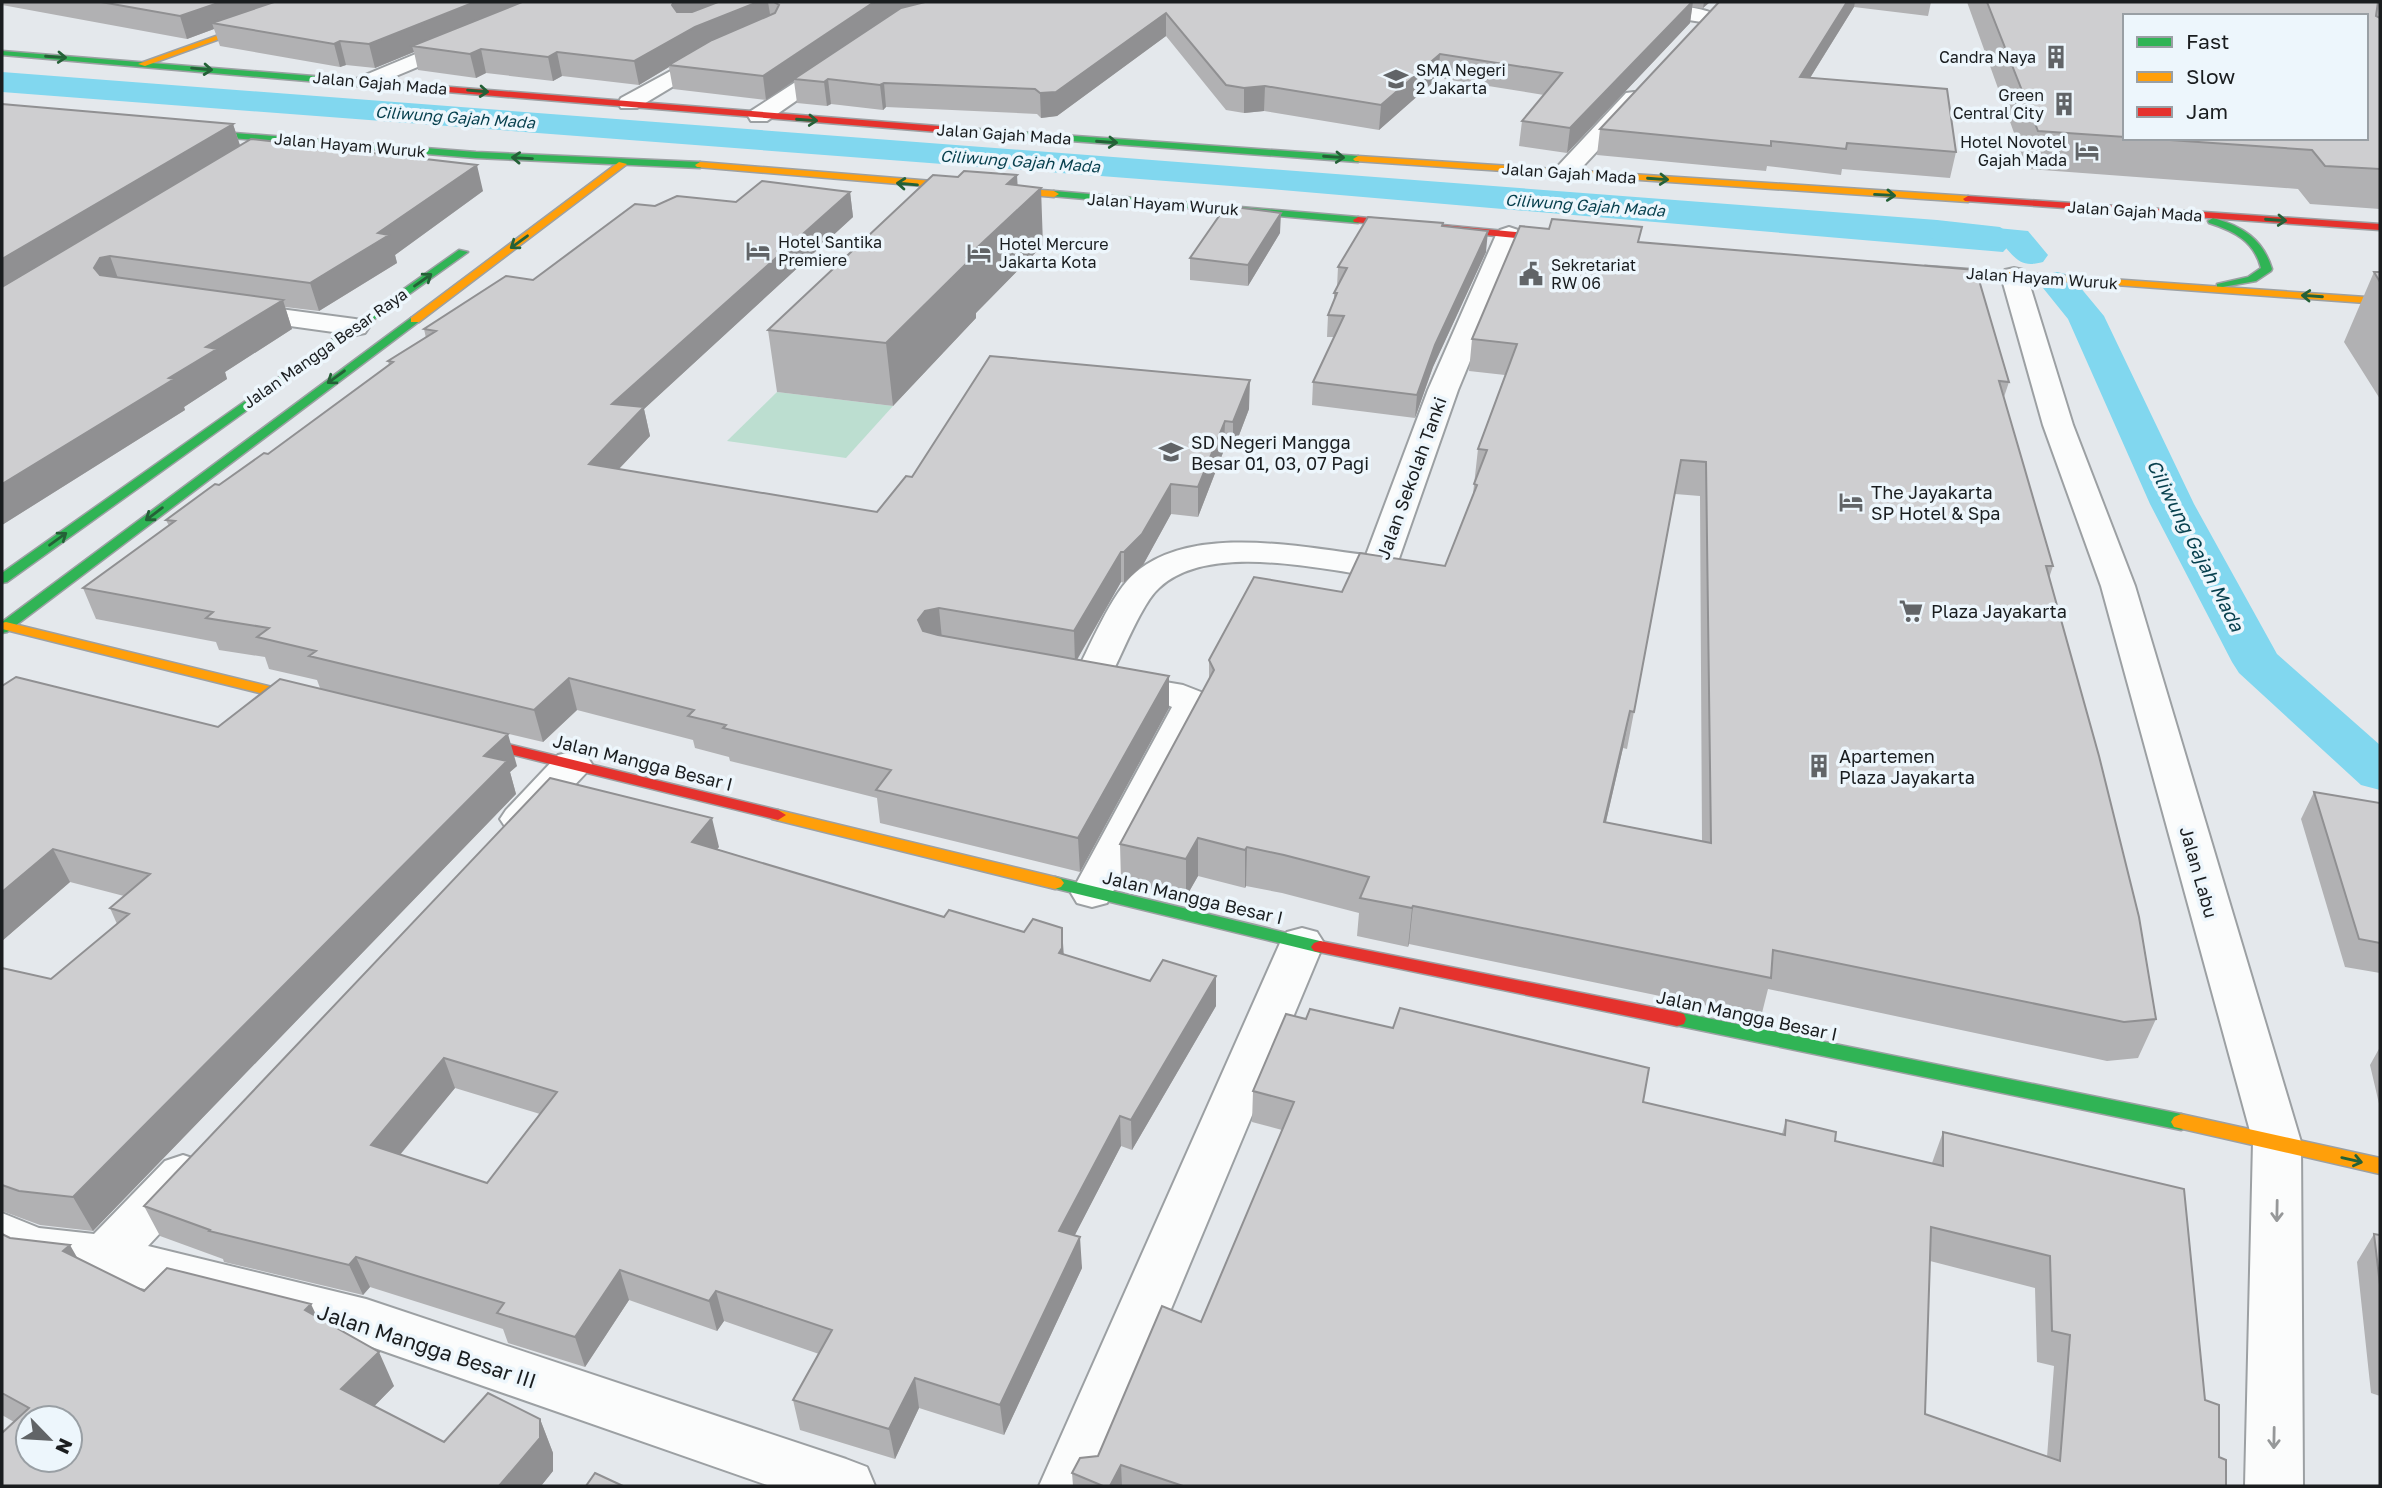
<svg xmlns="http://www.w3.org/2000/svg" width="2382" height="1488" viewBox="0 0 2382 1488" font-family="'Golos Text',sans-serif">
<rect width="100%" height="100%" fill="#e4e8ec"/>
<path fill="#bcded0" d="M777,392L893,406L846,458L727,441Z"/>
<path fill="#81d7ef" d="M2,72L1937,220L2000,227L2016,238L2003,252L1270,189L2,92Z"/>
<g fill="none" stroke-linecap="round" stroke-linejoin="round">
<path fill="#81d7ef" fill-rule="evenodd" d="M1945,223L2028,231L2048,255L2043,262C2024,267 2018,262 2006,248L1933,240L1928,233L1933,226Z
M2057,272L2070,275L2104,316L2194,504L2277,654L2380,745V790L2361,785L2239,673L2232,662L2150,504L2068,319L2039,283L2044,275Z"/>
<g stroke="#9ca0a3" stroke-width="4">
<path id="street" d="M541,2H566L564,6L372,86H358L354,82L358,78Z
M1602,2C1623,2 1706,3 1718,17L1708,23L1611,8L1604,6Z
M715,47L722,49L725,53L722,57L637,108H621L618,103L621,98Z
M838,57L845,59L848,63L845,67L767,121H751L748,116L751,111L831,59Z
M1634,92L1642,93L1645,98L1642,103L1573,177H1557L1553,172L1557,167L1626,93Z
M1509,227L1518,230L1522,235L1458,390L1396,567L1391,574L1379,577C1319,569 1208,542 1159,588C1142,603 1123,652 1112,673L1183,685L1201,692L1211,705L1107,903L1092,907L1077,903L1071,893L1172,707L1159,701L1104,691L1102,687L1091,690L1078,687L1073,679C1088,651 1112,591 1136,572C1194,524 1299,547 1366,555L1428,390L1496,235L1500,230Z
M2014,268L2023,270L2027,276L2073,425L2135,586L2301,1142L2303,1486H2245L2253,1142L2101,586L2043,425L2001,276L2005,270Z
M236,303L355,319L365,321L369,327L365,333L355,335L226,317L222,311L226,305Z
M572,752L586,755L592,764L586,773L534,828L520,832L506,828L500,819L506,810L558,755Z
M1302,928L1317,932L1324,943L1097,1486H1039L1280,943L1287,932Z
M183,1155L201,1161L208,1175L201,1189L148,1246L366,1299L846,1459L867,1467L875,1486H770L366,1345L105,1279L32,1270L2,1258V1213L39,1228L94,1234L165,1161Z"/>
</g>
<g stroke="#9ca0a3" stroke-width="3">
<path id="fast" d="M2,51L413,84L417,87L413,90L2,55Z
M963,128L1358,156L1363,159L1358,162L960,133V129Z
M184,129L476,152L700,162L705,165L700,168L476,158L181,134L179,132Z
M1054,191L1358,217L1363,220L1358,223L1051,196V192Z
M2213,218C2242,226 2263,239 2272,269L2271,271L2256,281L2217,288V284L2248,277L2261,268C2254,241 2234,231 2209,223L2208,221Z
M459,250L468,252L7,582L2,583V573Z
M411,318L421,320L7,632L2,633V622Z
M1055,877L1320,941L1326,943L1329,947L1326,951L1320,953L1049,887L1046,883L1049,879Z
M1677,1012L2181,1114L2188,1117L2191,1122L2188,1127L2181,1130L1670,1024L1668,1019L1670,1014Z"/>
</g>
<g stroke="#9ca0a3" stroke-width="3">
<path id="slow" d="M311,2H322L145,66L138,64Z
M1358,156L1968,196L1973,199L1968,202L1355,161L1353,159Z
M619,162L627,164L419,322H411V318Z
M700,162L1054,191L1059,194L1054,197L697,167L695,165Z
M1925,266L2380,298V304L1921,271L1920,269Z
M6,622L321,699L324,702L316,707L2,629V623Z
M778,810L1055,877L1061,879L1064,883L1061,887L1055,889L772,819L770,815L772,811Z
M2181,1114L2380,1158V1174L2174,1127L2171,1122L2174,1117Z"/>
</g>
<g stroke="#9ca0a3" stroke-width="3">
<path id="jam" d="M413,84L963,128L968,131L963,134L410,89V85Z
M1968,196L2380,224V230L1965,201L1963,199Z
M1358,217L1568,237L1573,240L1568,243L1354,222L1353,220Z
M463,733L778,810L786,815L778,820L457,741L455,738L457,735Z
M1320,941L1677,1012L1684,1014L1686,1019L1684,1024L1677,1026L1314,951L1311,947L1314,943Z"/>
</g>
<use href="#street" fill="#fbfcfc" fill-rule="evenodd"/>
<use href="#fast" fill="#30b455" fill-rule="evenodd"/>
<use href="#slow" fill="#ff9f0a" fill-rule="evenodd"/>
<use href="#jam" fill="#e5322d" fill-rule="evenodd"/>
</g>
<path fill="#b1b1b3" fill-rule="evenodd" d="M2,2H1710L1703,8L1692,7L1690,23L1567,153L1519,146L1522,121L1544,95L1438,78L1379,130L1264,111L1244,113L1226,110L1166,36L1057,116L1041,118L1037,114L886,107L883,110L831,104L827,106L797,103L794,81L766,100L673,89L669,67L639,85L562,76L553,81L486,73L476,78L418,70L414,52L375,68L346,65L340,67L220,46L214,29L187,39L2,5Z
M1719,2H1931L1928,16L1854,7L1810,78L1956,152L1950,178L1842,169L1841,175L1767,166L1766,171L1597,155L1600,129Z
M1967,2H2380V209L2310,204L2298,189L2027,169ZM2125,16L2366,138H2125Z
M2,104L233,124L240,145L483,191L395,255L397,263L319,311L285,307L292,329L225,372L227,379L184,407L185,410L2,525Z
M1017,185L1043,245L976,313V318L893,406L777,392L768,330Z
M850,192L853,217L644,409L650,436L619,469L877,512L912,477L1249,409L1233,451L1224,450L1198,517L1171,514L1143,565L1124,583L1121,582L1077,660L1169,676V708L1080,872L880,823L877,798L730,761L729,757L695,748L693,740L577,710L543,742L338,693L517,766L510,772L516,794L93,1231L40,1225L2,1211V968L51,979L117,924L110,908L124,896L70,882L2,941V686L218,727L320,688L317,680L269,669L265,657L219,650L216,642L96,619L83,588L169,526L166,520L268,454L389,365L388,361L426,338L424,329L533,280L655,206L736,202Z
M1443,223V226L1486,252L1433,367L1415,418L1312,405L1313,382L1334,337H1327L1328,315L1334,301V293L1337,287L1338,267Z
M1280,233L1248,286L1190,280V258Z
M1639,242L2009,382L2004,397L2053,566L2049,578L2156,1019L2138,1058L2107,1061L1768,989L1761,1017L1409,944L1408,947L1357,936L1359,913L1282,893L1246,886L1245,888L1198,876L1186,897L1121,882L1120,844L1209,679V660L1342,592L1445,566L1473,494L1478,449L1505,375L1469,371L1472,339ZM1675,494L1700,496L1702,841L1606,822L1623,748L1627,749Z
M2374,272H2380V399L2344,342Z
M2314,792L2380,803V973L2345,967L2301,819Z
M719,847L717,849L1150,981L1216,976V1006L1132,1150L1121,1146L1074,1236L1082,1268L1004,1435L919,1408L895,1459L800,1430L793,1400L819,1354L724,1321L717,1331L629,1300L585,1367L508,1343L503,1329L370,1287L363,1295L224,1262L223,1259L160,1236L144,1206ZM455,1088L540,1114L487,1183L400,1155Z
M2380,1047V1108L2370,1065Z
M1253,1091L1643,1102L1782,1134L1786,1120L1835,1141L1932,1163L1943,1132L2205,1400L2226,1486H1073L1072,1473L1098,1456L1201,1322L1282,1130L1252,1122ZM1930,1261L2035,1288L2037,1362L2054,1366L2047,1457L1925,1414Z
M2,1234L10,1238L77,1258L144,1291L317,1317L394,1386L374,1406L444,1442L540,1419L553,1453V1471L541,1486H2L14,1422L2,1415Z
M2374,1234L2380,1235V1396L2371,1393L2357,1262Z"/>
<path fill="#909092" d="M221,2H293L212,23L214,29L187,39L180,16Z
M475,2H535L412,46L414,52L375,68L369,44Z
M674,2H730L680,22L672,5Z
M758,2H768L771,20L669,65V67L639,85L634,61L695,27Z
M874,2H917V10L794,79V81L766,100L763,76Z
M1692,2H1693L1690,23L1567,153L1570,128Z
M1704,2H1710L1703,8Z
M1847,2H1855L1854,7L1795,102L1800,77Z
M1166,13V36L1057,116L1041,118L1040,93Z
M340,41L346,65L340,67L334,44Z
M481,49L486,73L476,78L470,54Z
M557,52L562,76L553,81L548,57Z
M1440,54L1438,78L1379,130L1381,105Z
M828,79L831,104L827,106L824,82Z
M884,83L886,107L883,110L880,85Z
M1265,86L1264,111L1244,113V88Z
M233,124L241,149L2,294V259Z
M477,165L483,191L395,255L397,263L319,311L310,283L378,233Z
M1017,175L1019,208L1041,188L1043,245L976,313V318L893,406L886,343L967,257L1007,184Z
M850,192L853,217L644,409L650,436L596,493L589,464L612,404Z
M1281,213L1280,233L1248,286V265Z
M1488,231L1486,252L1433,367L1415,418L1417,395L1435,345Z
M110,256L120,284L105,296L94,268L100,258Z
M283,300L292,329L225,372L227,379L184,407L185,410L2,525V484L206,347Z
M1250,380L1249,409L1233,451V422Z
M1225,421L1224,450L1198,517V487Z
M1171,484V514L1143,565L1124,583V552Z
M1121,552V582L1075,663L1074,631Z
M939,608L942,639L928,642L918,620L925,611Z
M1169,676V708L1080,872L1078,838Z
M569,678L577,710L543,742L534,710Z
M1630,711L1623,748L1597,860L1604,822Z
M508,734L517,766L510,772L516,794L93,1231L73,1197L484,756Z
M712,818L719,847L699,871L692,842Z
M1198,838V876L1186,897V859Z
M1247,847L1246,886L1245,888V850Z
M53,849L70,882L2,941V892Z
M1413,906L1409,944L1408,947L1412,908Z
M1062,928L1064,958L1059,953Z
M1216,976V1006L1132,1150L1131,1120Z
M444,1058L455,1088L383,1175L371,1145Z
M1120,1116L1121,1146L1061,1262L1059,1231Z
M1080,1237L1082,1268L1004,1435L1000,1405Z
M70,1245L90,1280L63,1251Z
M356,1257L370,1287L363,1295L349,1265Z
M620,1270L629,1300L585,1367L575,1337Z
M716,1291L724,1321L717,1331L709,1301Z
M311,1304L327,1338L305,1310Z
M379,1352L394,1386L358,1423L341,1389Z
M915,1378L919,1408L895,1459L889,1429Z
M540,1419L553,1453V1471L541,1486H499Z
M1121,1465L1122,1486H1110Z"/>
<path fill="#ceced0" stroke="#909092" stroke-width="2" fill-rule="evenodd" d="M101,2H221L180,16Z
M274,2H475L369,44L340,41L334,44L212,23Z
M522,2H674L672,5L677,12H692L718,2H758L695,27L634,61L557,52L548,57L481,49L470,54L412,46Z
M774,2H874L763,76L669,65L712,40L775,13L779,5Z
M925,2H1692L1570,128L1522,121L1562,73L1440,54L1381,105L1265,86L1244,88L1226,85L1166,13L1056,92L1040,93L1035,89L884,83L880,85L828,79L824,82L794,79L901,8Z
M1719,2H1847L1800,77L1947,89L1956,152L1847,143L1846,149L1771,141V146L1600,129Z
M1987,2H2378L2376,16L2380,18V169L2325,166L2312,150L2141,138H2366V16H2125V137L2038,131Z
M2,104L13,105L233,124L2,259Z
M251,139L477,165L378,233L389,235L310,283L110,256L100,258L94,268L100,275L283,300L206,347L217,349L169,378L174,379L2,484V287Z
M964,171L1017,175L1007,184L1041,188L967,257L972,258L886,343L768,330L933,175L958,177Z
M762,181L850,192L612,404L644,407L589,464L877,512L906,476L912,477L990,356L1250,380L1233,422L1225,421L1198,487L1171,484L1142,534L1124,552H1121L1074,631L939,608L925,611L918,620L923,631L938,635L1169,676L1078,838L876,790L891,770L723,728L726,725L688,716L694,710L569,678L534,710L309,656L316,651L257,637L269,628L206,618L213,612L83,588L175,521L166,520L215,484L219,485L264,453L268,454L393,362L388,361L436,331L424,329L506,276L533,280L635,204L655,206L677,196L736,202Z
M1226,206L1281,213L1248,265L1190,258Z
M1368,217L1443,223L1442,226L1488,231L1435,345L1417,395L1313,382L1344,316L1328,315L1337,293H1334L1347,268L1338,267Z
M1552,219L1642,227L1638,242L1976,270L2009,382L1999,381L2053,566H2046L2099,756L2139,917L2156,1019L2124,1022L1773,950L1771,978L1413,906L1412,908L1360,898L1369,877L1284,855L1247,847L1245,850L1198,838L1186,859L1120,844L1214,670L1209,660L1254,577L1342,592L1360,553L1445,566L1477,485L1474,484L1487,450L1478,449L1517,344L1472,339L1520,226L1549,229ZM1681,460L1706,462L1711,843L1604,822L1630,711L1634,712Z
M2374,272H2380V282Z
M16,677L218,727L280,679L508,734L484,756L507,761L73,1197L19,1191L2,1185V968L51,979L129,914L110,908L150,874L53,849L2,892V686Z
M550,778L712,818L692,842L944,917L949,910L1024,932L1033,919L1062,928V948L1059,953L1150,981L1163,960L1216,976L1131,1120L1120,1116L1059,1231L1080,1237L1000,1405L915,1378L889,1429L793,1400L832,1330L716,1291L709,1301L620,1270L575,1337L497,1313L504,1303L356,1257L349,1265L209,1231L210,1230L144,1206ZM444,1058L557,1092L487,1183L371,1145Z
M2314,792L2380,803V943L2359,939Z
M1400,1008L1649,1068L1643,1102L1785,1135L1786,1120L1836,1132L1835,1141L1943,1166V1132L2184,1189L2205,1400L2219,1405V1457L2226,1460V1486H1183L1121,1465L1110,1486H1103L1072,1473L1080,1458L1098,1456L1162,1306L1201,1322L1294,1102L1253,1091L1286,1014L1306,1019L1310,1009L1393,1028ZM1931,1227L2050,1256L2052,1331L2070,1335L2060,1461L1925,1414Z
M2,1234L10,1238L70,1245L63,1251L144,1291L167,1268L311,1304L305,1310L379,1352L341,1389L444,1442L488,1393L540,1419V1438L499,1486H2V1433L29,1408L2,1393ZM28,1418H70V1460H28Z
M2374,1234L2380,1235V1285Z
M595,1473L623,1486H586Z"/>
<defs><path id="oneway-shaft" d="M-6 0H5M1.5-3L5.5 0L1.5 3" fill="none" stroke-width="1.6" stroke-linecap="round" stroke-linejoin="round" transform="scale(1.75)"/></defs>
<g stroke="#246137">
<use href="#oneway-shaft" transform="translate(56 57) rotate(4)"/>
<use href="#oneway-shaft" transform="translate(202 69) rotate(5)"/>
<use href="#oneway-shaft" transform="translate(478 91) rotate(5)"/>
<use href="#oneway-shaft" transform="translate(807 120) rotate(4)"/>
<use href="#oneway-shaft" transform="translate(1107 142) rotate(4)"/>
<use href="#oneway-shaft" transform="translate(1334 157) rotate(4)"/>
<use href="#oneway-shaft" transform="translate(522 158) rotate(-177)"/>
<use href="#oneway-shaft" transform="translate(1658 179) rotate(4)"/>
<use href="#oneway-shaft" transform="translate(907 184) rotate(-175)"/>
<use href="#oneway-shaft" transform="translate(1885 195) rotate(3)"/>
<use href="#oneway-shaft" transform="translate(2276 220) rotate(4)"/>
<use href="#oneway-shaft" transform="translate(519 242) rotate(144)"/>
<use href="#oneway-shaft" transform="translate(423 280) rotate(-35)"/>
<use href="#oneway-shaft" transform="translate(2312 296) rotate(-176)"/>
<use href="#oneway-shaft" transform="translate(336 377) rotate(144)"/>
<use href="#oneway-shaft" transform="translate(154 514) rotate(143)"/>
<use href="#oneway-shaft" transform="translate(58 539) rotate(-36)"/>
<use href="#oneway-shaft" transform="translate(2352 1160) rotate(13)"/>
</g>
<g stroke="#969899">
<use href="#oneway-shaft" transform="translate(2277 1211) rotate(91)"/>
<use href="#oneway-shaft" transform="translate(2274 1438) rotate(91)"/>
</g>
<defs>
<g id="building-bare" transform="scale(1.89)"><path d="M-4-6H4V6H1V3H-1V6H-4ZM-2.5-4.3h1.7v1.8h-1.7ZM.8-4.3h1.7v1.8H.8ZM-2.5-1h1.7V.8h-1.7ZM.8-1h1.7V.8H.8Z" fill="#616467" stroke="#edf6fc" stroke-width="2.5" paint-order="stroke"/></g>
<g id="school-bare" transform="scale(1.89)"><path d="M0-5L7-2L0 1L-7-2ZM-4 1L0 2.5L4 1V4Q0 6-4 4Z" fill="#616467" stroke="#edf6fc" stroke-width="2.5" paint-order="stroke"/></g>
<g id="hotel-bare" transform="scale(1.89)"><path d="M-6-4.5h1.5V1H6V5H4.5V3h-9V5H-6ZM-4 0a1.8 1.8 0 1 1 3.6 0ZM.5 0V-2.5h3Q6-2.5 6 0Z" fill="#616467" stroke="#edf6fc" stroke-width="2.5" paint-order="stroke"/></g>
<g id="civic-bare" transform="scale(1.89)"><path d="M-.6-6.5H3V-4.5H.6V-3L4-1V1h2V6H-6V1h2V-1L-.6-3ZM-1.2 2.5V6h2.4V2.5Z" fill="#616467" stroke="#edf6fc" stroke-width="2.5" paint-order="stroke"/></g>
<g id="supermarket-bare" transform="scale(1.89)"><path d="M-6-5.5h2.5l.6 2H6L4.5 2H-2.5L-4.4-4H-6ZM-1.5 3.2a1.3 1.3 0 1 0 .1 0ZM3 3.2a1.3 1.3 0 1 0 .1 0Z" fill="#616467" stroke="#edf6fc" stroke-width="2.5" paint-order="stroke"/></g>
</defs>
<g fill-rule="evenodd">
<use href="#building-bare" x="2056" y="57"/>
<use href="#school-bare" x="1396" y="79"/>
<use href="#building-bare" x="2064" y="104"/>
<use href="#hotel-bare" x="2087" y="151"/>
<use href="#hotel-bare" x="758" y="251"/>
<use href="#hotel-bare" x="979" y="253"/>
<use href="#civic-bare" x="1531" y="274"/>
<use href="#school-bare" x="1171" y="452"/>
<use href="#hotel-bare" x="1851" y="502"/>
<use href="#supermarket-bare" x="1911" y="611"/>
<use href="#building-bare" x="1819" y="766"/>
</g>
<g text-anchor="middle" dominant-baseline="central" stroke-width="7" stroke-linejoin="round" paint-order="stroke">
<g font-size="16" fill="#1a1d1f" stroke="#edf6fc" text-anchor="start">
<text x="2036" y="57" text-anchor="end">Candra Naya</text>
<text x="1416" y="70">SMA Negeri<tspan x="1416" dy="18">2 Jakarta</tspan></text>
<text x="2044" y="95" text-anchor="end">Green<tspan x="2044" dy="18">Central City</tspan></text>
<text x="2067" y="142" text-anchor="end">Hotel Novotel<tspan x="2067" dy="18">Gajah Mada</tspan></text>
<text x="778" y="242">Hotel Santika<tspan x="778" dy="18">Premiere</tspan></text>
<text x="999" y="244">Hotel Mercure<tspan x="999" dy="18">Jakarta Kota</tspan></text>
<text x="1551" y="265">Sekretariat<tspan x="1551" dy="18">RW 06</tspan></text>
</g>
<g font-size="16" fill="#1a1d1f" stroke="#edf6fc">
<text transform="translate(380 83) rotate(5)">Jalan Gajah Mada</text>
<text transform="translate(1004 134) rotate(4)">Jalan Gajah Mada</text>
<text transform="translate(350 145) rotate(5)">Jalan Hayam Wuruk</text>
<text transform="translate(1569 173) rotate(4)">Jalan Gajah Mada</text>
<text transform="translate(1163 204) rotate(4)">Jalan Hayam Wuruk</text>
<text transform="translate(2135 211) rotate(4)">Jalan Gajah Mada</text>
<text transform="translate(2042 278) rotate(4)">Jalan Hayam Wuruk</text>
<text transform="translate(325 348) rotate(-35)">Jalan Mangga Besar Raya</text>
</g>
<g font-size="16" font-style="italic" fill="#063f4d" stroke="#edf6fc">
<text transform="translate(455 117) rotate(4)">Ciliwung Gajah Mada</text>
<text transform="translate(1020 161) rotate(4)">Ciliwung Gajah Mada</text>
<text transform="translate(1585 205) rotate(4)">Ciliwung Gajah Mada</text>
</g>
<g font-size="18" fill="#1a1d1f" stroke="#edf6fc" text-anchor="start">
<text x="1191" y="442">SD Negeri Mangga<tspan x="1191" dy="21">Besar 01, 03, 07 Pagi</tspan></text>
<text x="1871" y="492">The Jayakarta<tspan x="1871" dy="21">SP Hotel &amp; Spa</tspan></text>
<text x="1931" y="611">Plaza Jayakarta</text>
<text x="1839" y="756">Apartemen<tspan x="1839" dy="21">Plaza Jayakarta</tspan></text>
</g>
<g font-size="18" fill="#1a1d1f" stroke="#edf6fc">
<text transform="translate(1411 478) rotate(-70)">Jalan Sekolah Tanki</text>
<text transform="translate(643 762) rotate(14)">Jalan Mangga Besar I</text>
<text transform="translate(2199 872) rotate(74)">Jalan Labu</text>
<text transform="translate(1193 897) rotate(13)">Jalan Mangga Besar I</text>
<text transform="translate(1747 1015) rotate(12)">Jalan Mangga Besar I</text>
</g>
<g font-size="19" font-style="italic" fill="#063f4d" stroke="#edf6fc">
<text transform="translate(2196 545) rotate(63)">Ciliwung Gajah Mada</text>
</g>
<g font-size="21" fill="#1a1d1f" stroke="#edf6fc">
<text transform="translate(427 1346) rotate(18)">Jalan Mangga Besar III</text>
</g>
</g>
<rect width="2382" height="1488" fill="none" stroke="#1a1d1f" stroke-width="7"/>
<rect x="2123" y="14" width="245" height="126" fill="#edf6fc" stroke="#999fa4" stroke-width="2"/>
<rect x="2137" y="37" width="35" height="10" fill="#30b455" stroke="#999fa4" stroke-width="2"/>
<text x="2186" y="49" font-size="21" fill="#1a1d1f">Fast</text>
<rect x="2137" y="72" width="35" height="10" fill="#ff9f0a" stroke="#999fa4" stroke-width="2"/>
<text x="2186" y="84" font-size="21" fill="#1a1d1f">Slow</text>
<rect x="2137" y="107" width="35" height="10" fill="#e5322d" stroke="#999fa4" stroke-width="2"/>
<text x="2186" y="119" font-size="21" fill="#1a1d1f">Jam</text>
<g transform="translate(49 1439) rotate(115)"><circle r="33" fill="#edf6fc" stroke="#999fa4" stroke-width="2"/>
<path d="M0-5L12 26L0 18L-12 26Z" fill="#616467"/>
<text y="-10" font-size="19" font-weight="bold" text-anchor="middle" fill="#1a1d1f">N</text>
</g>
</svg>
